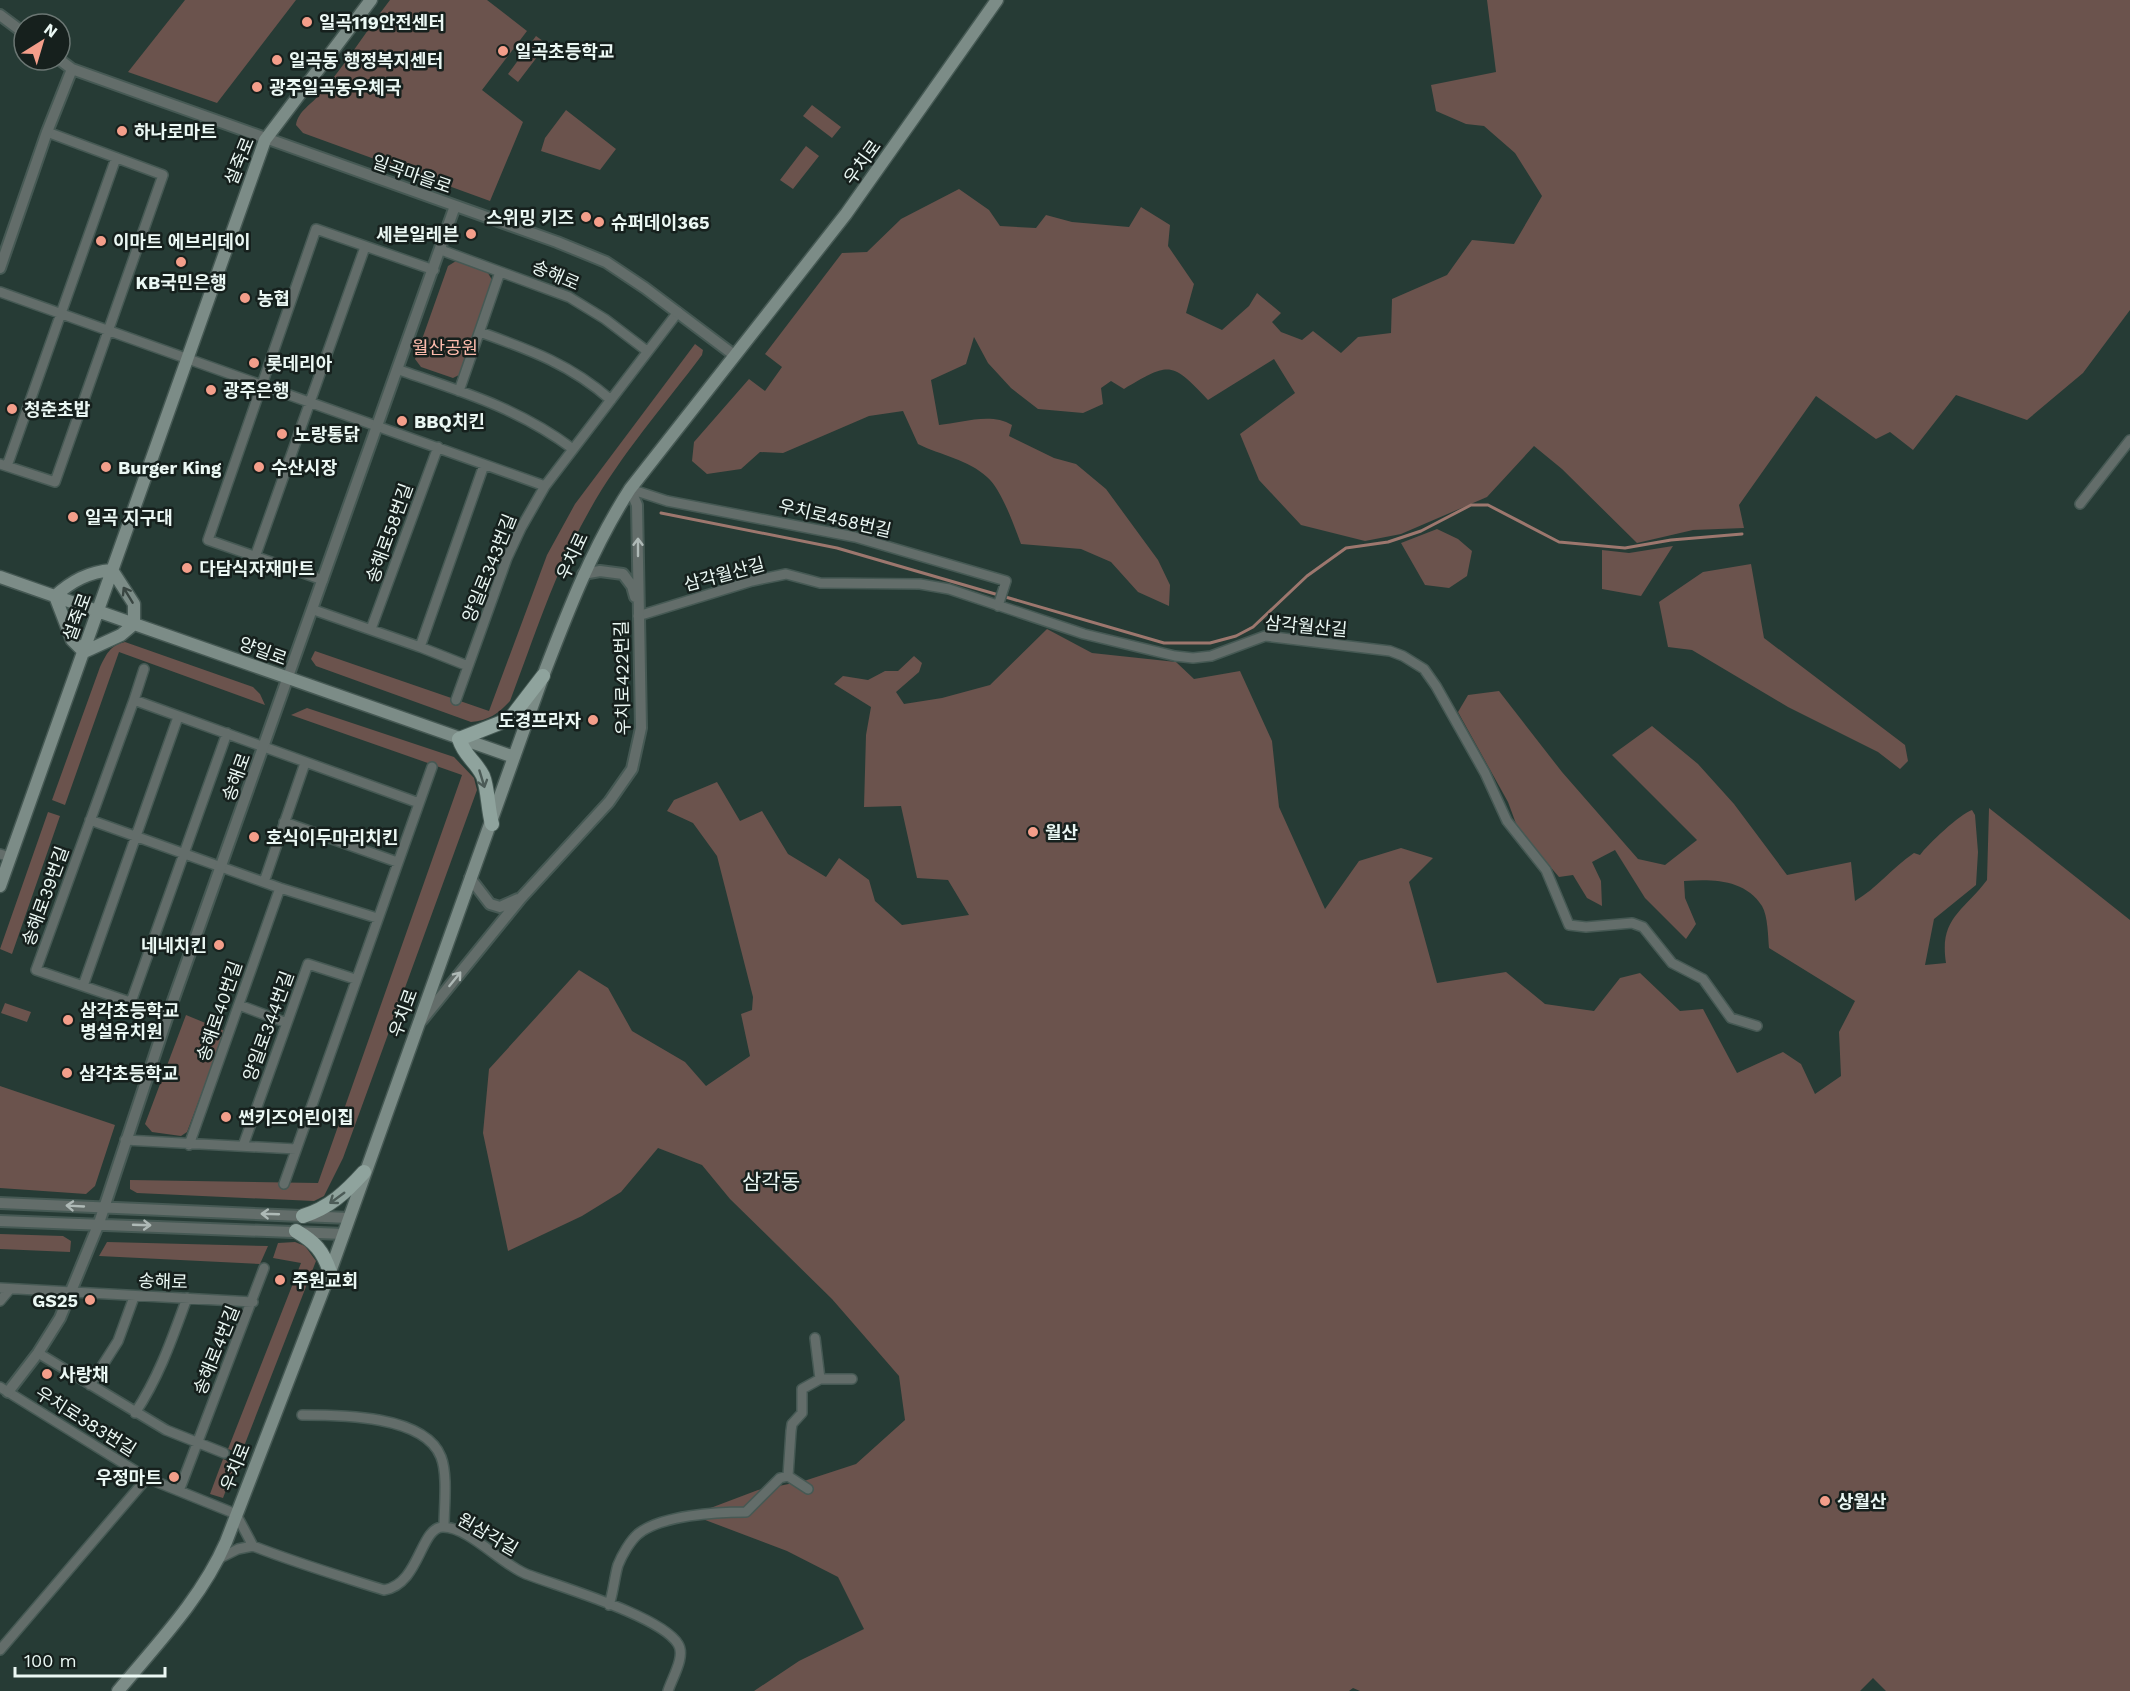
<svg xmlns="http://www.w3.org/2000/svg" width="2130" height="1691" viewBox="0 0 2130 1691" font-family="'Work Sans','Noto Sans KR',sans-serif">
<rect width="100%" height="100%" fill="#263b35"/>
<path fill="#6b534d" d="M185,0H296L217,103L128,72Z
M390,0H487L527,31L482,90L523,122L490,201L303,133L296,125C298,111 312,104 321,93C346,64 366,31 390,0Z
M1487,0H2130V310L2083,373L2027,420L1956,395L1913,450L1890,432L1876,439L1816,396L1739,505L1744,528L1693,530L1637,543L1562,469L1534,446L1487,497L1401,534L1365,541L1301,525L1259,480L1240,434L1295,393L1274,359L1208,400C1171,361 1170,362 1124,389L1111,381L1101,388L1103,404L1083,413L1038,409L1011,388L988,363L974,337L966,364L931,380L939,425C961,423 991,412 1012,425L1009,436L1054,458L1076,464L1106,489L1158,560L1170,585L1169,606L1138,592L1111,562L1081,549L1021,544C1014,526 1002,490 987,477C969,460 940,455 918,444L903,411L869,416L783,453L760,452L741,469L707,474L692,461L694,442L749,379L765,391L782,367L765,354L842,253L867,252L901,219L959,189L989,210L1000,226L1036,228L1046,215L1072,222L1129,227L1141,207L1170,225L1168,246L1194,284L1186,313L1222,330L1249,306L1257,293L1281,313L1272,322L1281,332L1302,340L1313,331L1341,353L1358,337L1391,333L1392,299L1447,275L1472,240L1514,244L1542,196L1515,153L1484,126L1466,124L1436,111L1431,85L1496,72Z
M536,36L547,44L518,82L508,74Z
M812,105L841,127L832,138L803,116Z
M566,110L616,149L600,170L541,151L545,138Z
M806,146L819,156L793,189L780,180Z
M456,261L488,273L492,280L461,374L453,378L421,367L415,359L448,266Z
M695,344L703,350L702,355C663,407 618,458 587,515C554,574 534,638 510,701C499,713 488,721 471,722L316,666L311,659L315,651L489,711L547,555L575,504Z
M1437,529L1458,539L1472,551L1467,576L1449,588L1425,585L1401,543Z
M1673,546L1641,596L1602,589V550L1629,553Z
M1751,564L1764,638L1905,745L1908,761L1900,769L1878,752L1788,707L1692,650L1668,647L1659,602L1703,572Z
M1047,629L1092,653L1176,662L1194,679L1240,671L1272,741L1279,807L1325,909L1359,861L1401,848L1433,858L1409,882L1437,983L1506,972L1545,1004L1594,1011L1620,978L1640,973L1680,1011L1703,1009L1737,1073L1783,1052L1801,1064L1815,1094L1841,1076L1839,1032L1855,1001L1769,948C1768,937 1768,916 1762,906C1745,879 1712,879 1684,881L1685,898L1696,924L1686,939L1645,898L1615,850L1592,862L1601,881L1602,906L1587,898L1573,875L1559,877L1518,829L1508,802L1458,712L1468,695L1499,691L1562,772L1638,859L1665,865L1697,840L1612,755L1652,726L1698,764L1734,804L1787,875L1851,862L1855,901C1877,888 1892,868 1914,853L1920,855C1927,845 1961,813 1972,810L1975,815L1978,852L1976,885L1934,919L1925,965L1946,963C1939,918 1963,912 1987,880L1989,808L2130,920V1691H1886L1873,1678L1860,1691H1360L1353,1688L1349,1691H754L799,1661L864,1629L838,1577L787,1551L692,1515L758,1490L804,1481L856,1464L905,1420L899,1376L832,1299L730,1199L702,1165L658,1148L621,1192L582,1216L508,1251L483,1133L489,1069L579,970L608,988L632,1031L685,1062L706,1086L750,1056L741,1014L752,1010L753,997L717,856L693,823L667,811L674,800L717,782L740,821L762,811L788,854L826,877L839,858L869,880L875,901L902,925L969,915L948,880L917,878L901,806L864,807L866,735L871,707L834,684L843,676L868,680L885,671H898L914,656L922,663L919,672L896,692L904,704L942,698L990,685Z
M125,642L253,687L260,694L265,705L119,652L65,805L52,800L100,667C106,655 110,645 125,642Z
M307,708L454,757L474,778L477,790L343,1158L324,1196L314,1201L137,1193L130,1189V1180L318,1183L462,775L291,715Z
M48,812L60,816L12,954L0,949Z
M5,1003L31,1012L27,1022L1,1013Z
M186,1015L225,1031L187,1132L181,1136L152,1132L145,1124Z
M0,1086L115,1125L95,1186L86,1194L0,1188Z
M0,1234L63,1236L71,1241L70,1252L0,1249Z
M107,1242L268,1246L260,1264L99,1256Z
M295,1242L305,1246L316,1261L241,1454L228,1449L301,1263L273,1258L278,1243Z
M223,1459L236,1464L223,1498L210,1494Z"/>
<g fill="none" stroke-linecap="round" stroke-linejoin="round">
<path stroke="#9d776e" stroke-width="3" d="M661,513L837,548L1164,643H1210L1236,636L1253,627L1307,576L1346,548L1388,542L1421,531L1471,505H1488L1559,542L1625,548L1671,540L1742,534"/>
<g stroke="#465954" stroke-width="12">
<path id="minor" d="M441,250L569,297L605,319L647,351
M0,292L545,486
M480,332C530,350 570,364 611,400
M399,370C463,392 518,408 573,449
M459,391L500,272
M0,464L55,482L163,175L47,132
M7,466L116,158
M630,489L667,501L855,537L1006,581L998,606
M2080,504L2130,440
M255,557L365,247
M323,580L208,540L316,229L434,270
M314,610L420,647L468,666
M638,616L752,581L786,574L820,583L920,584L949,589L1084,634L1175,656L1193,658L1211,656L1265,636L1390,651L1403,656L1424,669L1436,686L1485,773L1507,821L1546,870L1569,925L1586,927L1632,923L1643,927L1672,963L1703,979L1731,1018L1757,1026
M371,629L438,447
M420,647L484,465
M134,700L144,669
M456,700L507,558L521,528L545,486L678,312
M90,820L280,888L377,918
M284,822L397,862
M0,854L10,857
M264,882L305,763
M83,986L178,717
M131,1002L227,733
M239,1005L287,1023
M168,1015L36,970L134,700L419,803
M125,1140L296,1149
M189,1145L280,888
M243,1146L308,964L355,979
M284,1184L432,767
M0,1288L253,1302
M0,1301L10,1289
M815,1338L820,1379
M38,1353L166,1430L224,1453
M90,1385L118,1341L134,1297
M0,1387L147,1478L236,1514L253,1546L238,1549L218,1559
M135,1413C159,1377 172,1339 187,1298
M302,1415C340,1415 425,1415 441,1457C448,1475 444,1507 444,1527
M788,1476L791,1431L792,1424L802,1413V1389L820,1379H852
M179,1491L264,1268
M253,1546C296,1563 340,1576 384,1590C420,1584 420,1527 443,1527C469,1527 501,1564 526,1574C560,1587 661,1616 678,1644C686,1656 672,1678 668,1691
M609,1605C613,1594 615,1574 618,1565C622,1555 630,1541 638,1534C661,1515 717,1512 746,1512L780,1478L788,1476L808,1489
M0,1650L147,1478"/>
</g>
<g stroke="#465954" stroke-width="14">
<path id="tertiary" d="M0,15L24,33
M60,60L72,69L557,242L606,262L645,288L734,355
M0,268L47,132L72,69
M583,574L600,571L623,574L632,586L635,597
M470,878L490,904L500,907L518,899
M422,1020L521,898L609,802L632,769L641,728L637,505L630,489
M0,1203L349,1218
M0,1221L344,1234
M8,1392L38,1353L60,1318L99,1223L168,1015L455,206"/>
</g>
<g stroke="#465954" stroke-width="15">
<path id="secondary" d="M112,570L134,604V624
M0,577L514,757
M55,596C72,581 88,572 112,570
M55,596L72,640L84,652
M84,652L121,635L134,624
M0,886L265,140L371,0
M118,1691C157,1644 201,1599 226,1542L330,1272L543,676C568,611 592,548 630,489L846,214L997,0"/>
</g>
<g stroke="#465954" stroke-width="16">
<path id="primary" d="M492,824C488,810 488,788 483,776C475,760 465,757 459,739L510,719L543,676
M303,1216C329,1208 346,1192 364,1172
M296,1231C315,1242 323,1251 330,1272"/>
</g>
<use href="#minor" stroke="#636d6a" stroke-width="9"/>
<use href="#tertiary" stroke="#636d6a" stroke-width="10"/>
<use href="#secondary" stroke="#7c8c87" stroke-width="12"/>
<use href="#primary" stroke="#8fa39d" stroke-width="14"/>
</g>
<defs><path id="oneway-shaft" d="M-6 0H5M1.5-3L5.5 0L1.5 3" fill="none" stroke-width="1.6" stroke-linecap="round" stroke-linejoin="round" transform="scale(1.5)"/></defs>
<g stroke="#aeb9b6">
<use href="#oneway-shaft" transform="translate(638 547) rotate(-90)"/>
<use href="#oneway-shaft" transform="translate(455 979) rotate(-51)"/>
<use href="#oneway-shaft" transform="translate(75 1206) rotate(-177)"/>
<use href="#oneway-shaft" transform="translate(270 1214) rotate(-178)"/>
<use href="#oneway-shaft" transform="translate(142 1225) rotate(2)"/>
</g>
<use stroke="#3a4642" href="#oneway-shaft" transform="translate(128 595) rotate(-121)"/>
<g stroke="#4c5b57">
<use href="#oneway-shaft" transform="translate(482 779) rotate(73)"/>
<use href="#oneway-shaft" transform="translate(337 1198) rotate(144)"/>
</g>
<g fill="#f49e8a" stroke="#16201d" stroke-width="2">
<circle cx="307" cy="22" r="6"/>
<circle cx="503" cy="51" r="6"/>
<circle cx="277" cy="60" r="6"/>
<circle cx="257" cy="87" r="6"/>
<circle cx="122" cy="131" r="6"/>
<circle cx="586" cy="217" r="6"/>
<circle cx="599" cy="222" r="6"/>
<circle cx="471" cy="234" r="6"/>
<circle cx="101" cy="241" r="6"/>
<circle cx="181" cy="262" r="6"/>
<circle cx="245" cy="298" r="6"/>
<circle cx="254" cy="363" r="6"/>
<circle cx="211" cy="390" r="6"/>
<circle cx="12" cy="409" r="6"/>
<circle cx="402" cy="421" r="6"/>
<circle cx="282" cy="434" r="6"/>
<circle cx="106" cy="467" r="6"/>
<circle cx="259" cy="467" r="6"/>
<circle cx="73" cy="517" r="6"/>
<circle cx="187" cy="568" r="6"/>
<circle cx="593" cy="720" r="6"/>
<circle cx="1033" cy="832" r="6"/>
<circle cx="254" cy="837" r="6"/>
<circle cx="219" cy="945" r="6"/>
<circle cx="68" cy="1020" r="6"/>
<circle cx="67" cy="1073" r="6"/>
<circle cx="226" cy="1117" r="6"/>
<circle cx="280" cy="1280" r="6"/>
<circle cx="90" cy="1300" r="6"/>
<circle cx="47" cy="1374" r="6"/>
<circle cx="174" cy="1477" r="6"/>
<circle cx="1825" cy="1501" r="6"/>
</g>
<g text-anchor="middle" dominant-baseline="central" stroke-width="5" stroke-linejoin="round" paint-order="stroke">
<g font-size="18" font-weight="bold" fill="#ebf8f4" stroke="#16201d" text-anchor="start">
<text x="319" y="22">일곡119안전센터</text>
<text x="515" y="51">일곡초등학교</text>
<text x="289" y="60">일곡동 행정복지센터</text>
<text x="269" y="87">광주일곡동우체국</text>
<text x="134" y="131">하나로마트</text>
<text x="574" y="217" text-anchor="end">스위밍 키즈</text>
<text x="611" y="222">슈퍼데이365</text>
<text x="459" y="234" text-anchor="end">세븐일레븐</text>
<text x="113" y="241">이마트 에브리데이</text>
<text x="181" y="282" text-anchor="middle">KB국민은행</text>
<text x="257" y="298">농협</text>
<text x="266" y="363">롯데리아</text>
<text x="223" y="390">광주은행</text>
<text x="24" y="409">청춘초밥</text>
<text x="414" y="421">BBQ치킨</text>
<text x="294" y="434">노랑통닭</text>
<text x="118" y="467">Burger King</text>
<text x="271" y="467">수산시장</text>
<text x="85" y="517">일곡 지구대</text>
<text x="199" y="568">다담식자재마트</text>
<text x="581" y="720" text-anchor="end">도경프라자</text>
<text x="1045" y="832">월산</text>
<text x="266" y="837">호식이두마리치킨</text>
<text x="207" y="945" text-anchor="end">네네치킨</text>
<text x="80" y="1010">삼각초등학교<tspan x="80" dy="21">병설유치원</tspan></text>
<text x="79" y="1073">삼각초등학교</text>
<text x="238" y="1117">썬키즈어린이집</text>
<text x="292" y="1280">주원교회</text>
<text x="78" y="1300" text-anchor="end">GS25</text>
<text x="59" y="1374">사랑채</text>
<text x="162" y="1477" text-anchor="end">우정마트</text>
<text x="1837" y="1501">상월산</text>
</g>
<g font-size="18" fill="#ebf8f4" stroke="#16201d">
<text transform="translate(239 161) rotate(-68)">설죽로</text>
<text transform="translate(862 162) rotate(-54)">우치로</text>
<text transform="translate(412 174) rotate(19)">일곡마을로</text>
<text transform="translate(556 275) rotate(23)">송해로</text>
<text transform="translate(835 518) rotate(13)">우치로458번길</text>
<text transform="translate(389 533) rotate(-70)">송해로58번길</text>
<text transform="translate(572 556) rotate(-65)">우치로</text>
<text transform="translate(489 568) rotate(-68)">양일로343번길</text>
<text transform="translate(724 574) rotate(-15)">삼각월산길</text>
<text transform="translate(77 617) rotate(-70)">설죽로</text>
<text transform="translate(1306 626) rotate(5)">삼각월산길</text>
<text transform="translate(263 651) rotate(20)">양일로</text>
<text transform="translate(622 678) rotate(-91)">우치로422번길</text>
<text transform="translate(236 777) rotate(-70)">송해로</text>
<text transform="translate(45 896) rotate(-70)">송해로39번길</text>
<text transform="translate(219 1011) rotate(-71)">송해로40번길</text>
<text transform="translate(403 1013) rotate(-70)">우치로</text>
<text transform="translate(268 1026) rotate(-70)">양일로344번길</text>
<text transform="translate(163 1281) rotate(2)">송해로</text>
<text transform="translate(216 1350) rotate(-68)">송해로4번길</text>
<text transform="translate(86 1421) rotate(32)">우치로383번길</text>
<text transform="translate(235 1467) rotate(-68)">우치로</text>
<text transform="translate(488 1534) rotate(30)">원삼각길</text>
</g>
<g font-size="18" fill="#fdbbac" stroke="#16201d">
<text x="445" y="347">월산공원</text>
</g>
<g font-size="21" fill="#ebf8f4" stroke="#16201d">
<text x="771" y="1181">삼각동</text>
</g>
</g>
<g transform="translate(42 42) rotate(37)"><circle r="28" fill="#16201d" stroke="#6b7673" stroke-width="1.5"/>
<path d="M0-4.5L10 22L0 15L-10 22Z" fill="#f49e8a"/>
<text y="-9" font-size="16" font-weight="bold" text-anchor="middle" fill="#ebf8f4">N</text>
</g>
<path d="M15 1667v9h150v-9" fill="none" stroke="#ebf8f4" stroke-width="3"/>
<text x="24" y="1667" font-size="18" fill="#ebf8f4" stroke="#16201d" stroke-width="4.5" paint-order="stroke">100 m</text>
</svg>
